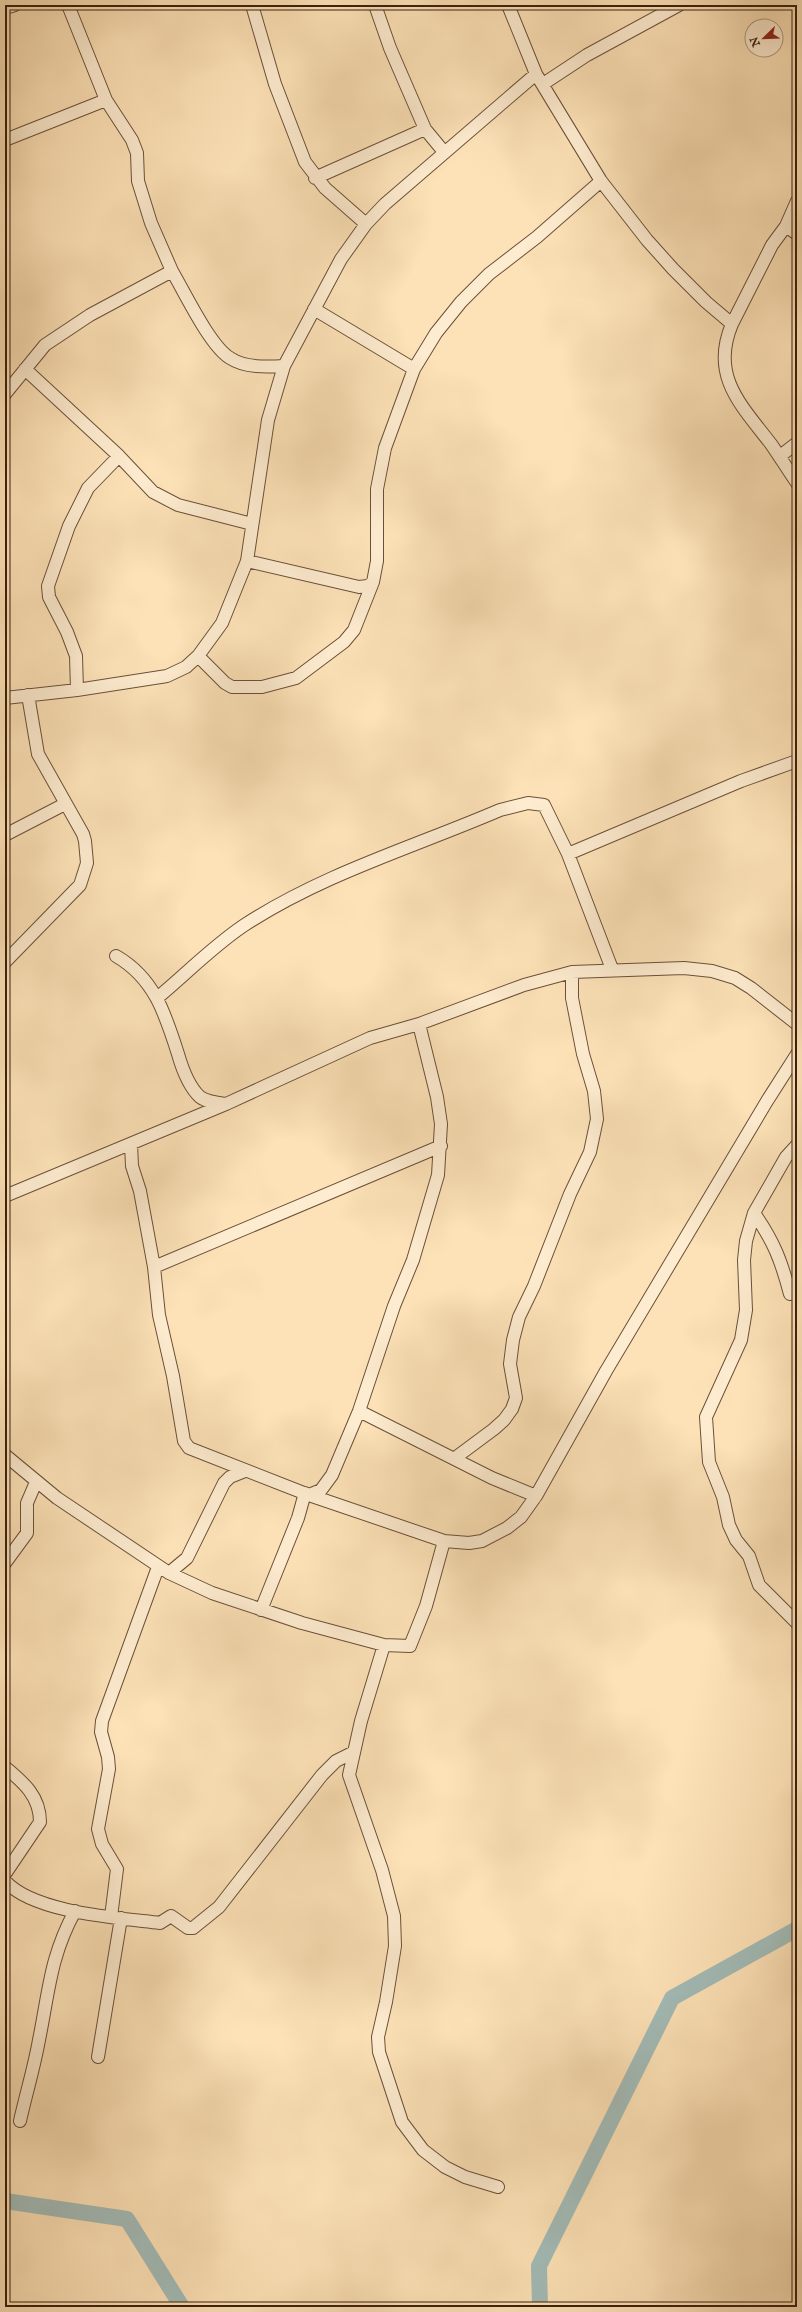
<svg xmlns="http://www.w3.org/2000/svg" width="802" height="2312" viewBox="0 0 802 2312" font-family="'IM FELL English',serif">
<rect width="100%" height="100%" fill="#fde2b7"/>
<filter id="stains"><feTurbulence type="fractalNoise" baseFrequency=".005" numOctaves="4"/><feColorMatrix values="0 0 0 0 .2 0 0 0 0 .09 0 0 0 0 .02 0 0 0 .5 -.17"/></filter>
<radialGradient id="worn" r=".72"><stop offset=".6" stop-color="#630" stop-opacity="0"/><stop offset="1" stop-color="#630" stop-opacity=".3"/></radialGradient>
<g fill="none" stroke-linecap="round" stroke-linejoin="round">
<path stroke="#a3bcb8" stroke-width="16" d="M5,2201L127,2219L182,2307
M540,2307L539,2266L672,1998L797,1929"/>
<g stroke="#6b5039" stroke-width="14">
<path id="minor" d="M252,5L275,84L305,162L325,188L366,224
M375,5L390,48L425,129L444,152
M508,5L536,74L601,181L647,240L673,269L706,302L732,324C710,376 741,405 771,444C780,457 788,470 797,483
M5,8L15,5
M543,84L587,55L679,5
M5,140L106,100
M315,178L425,129
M786,226L797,234
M172,271C185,293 210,346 230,358C245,368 267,367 284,366
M314,309L414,369
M732,324L772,245L786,226L797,201
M25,369L119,456L153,492L178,505L252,524
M5,394L45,345L90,315L172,271L151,223L138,181L137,153L132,140L106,100L68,5
M780,456L797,443
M247,561L359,587L368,586L373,582L377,561V489L385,448L414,369L436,333L461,302L489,274L537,237L601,181
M198,656L225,683L232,687H262L296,678L344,642L354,630L373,582
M77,690L76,656L67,632L49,597L48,586L69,526L88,488L119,456
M5,698L77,690L167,676L186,667L198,656L222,623L247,561L268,420L284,366L341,259L366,224L385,204L536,74
M5,835L65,804
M116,956C154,978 165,1013 178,1054C182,1068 188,1086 200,1097C207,1102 217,1103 226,1104
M5,962L80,885L87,863L85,841L83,834L38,754L28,695
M612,969L568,854L741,781L794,762
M157,998C186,974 212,947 243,926C322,874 414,847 500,810L528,803L544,805L568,854
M131,1144L132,1166L140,1191L154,1267L159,1315L173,1376L184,1441L189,1448L309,1495L444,1541L469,1543L482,1541L507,1528L521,1517L536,1496L606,1371L767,1101L797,1054
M797,1145L786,1157L754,1213L746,1241L744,1260L746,1310L741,1340L706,1417L709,1462L723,1497L729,1525L736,1540L749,1556L759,1585L797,1623
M5,1196L226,1104L370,1038L419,1024L524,985L572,972L684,968L712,971L735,978L751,988L797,1024
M754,1213C774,1242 781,1260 790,1294
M154,1267L441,1146
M359,1411L492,1478L536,1496
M5,1455L57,1498L169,1573L212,1593L302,1623L384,1645L410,1646L426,1606L444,1541
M455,1458L494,1429L504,1420L512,1409L516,1398L510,1364L513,1340L519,1317L534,1286L570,1194L590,1152L597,1119L594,1091L583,1054L572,998V972
M309,1495L321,1490L332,1475L359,1411L394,1306L413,1260L438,1175L441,1124L437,1097L419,1024
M5,1563L27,1533V1503L36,1482
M169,1573L187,1558L224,1483L230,1477L245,1471
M261,1610L298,1518L305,1493
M384,1645L361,1721L349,1775L382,1870L394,1916L395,1946L386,2002L378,2037L379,2052L402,2122L423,2150L445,2167L465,2177L498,2187
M5,1767C23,1782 40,1796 40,1822L5,1874
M5,1881C34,1913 119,1918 160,1923L171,1916L188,1928H193L219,1907L322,1775L336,1761L354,1752
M111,1917L117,1869L102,1844L98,1829L109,1769L108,1757L101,1732L102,1721L158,1567
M98,2057L121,1918
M20,2121C26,2094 34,2068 39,2040C49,1991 50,1957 75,1911"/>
</g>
<use href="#minor" stroke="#feecd0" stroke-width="12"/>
</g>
<rect width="802" height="2312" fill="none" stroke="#fde2b7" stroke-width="20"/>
<rect x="6" y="6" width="790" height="2300" fill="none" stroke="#3a200f" stroke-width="2"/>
<rect x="10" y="10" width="782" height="2292" fill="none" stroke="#3a200f"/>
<g transform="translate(764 38) rotate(247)"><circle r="19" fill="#feecd0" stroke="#b09a83"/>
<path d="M0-3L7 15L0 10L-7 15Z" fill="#8f2418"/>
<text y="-6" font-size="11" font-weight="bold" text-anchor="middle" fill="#3a200f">N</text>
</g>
<rect width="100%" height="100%" filter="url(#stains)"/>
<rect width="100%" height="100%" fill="url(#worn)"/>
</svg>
